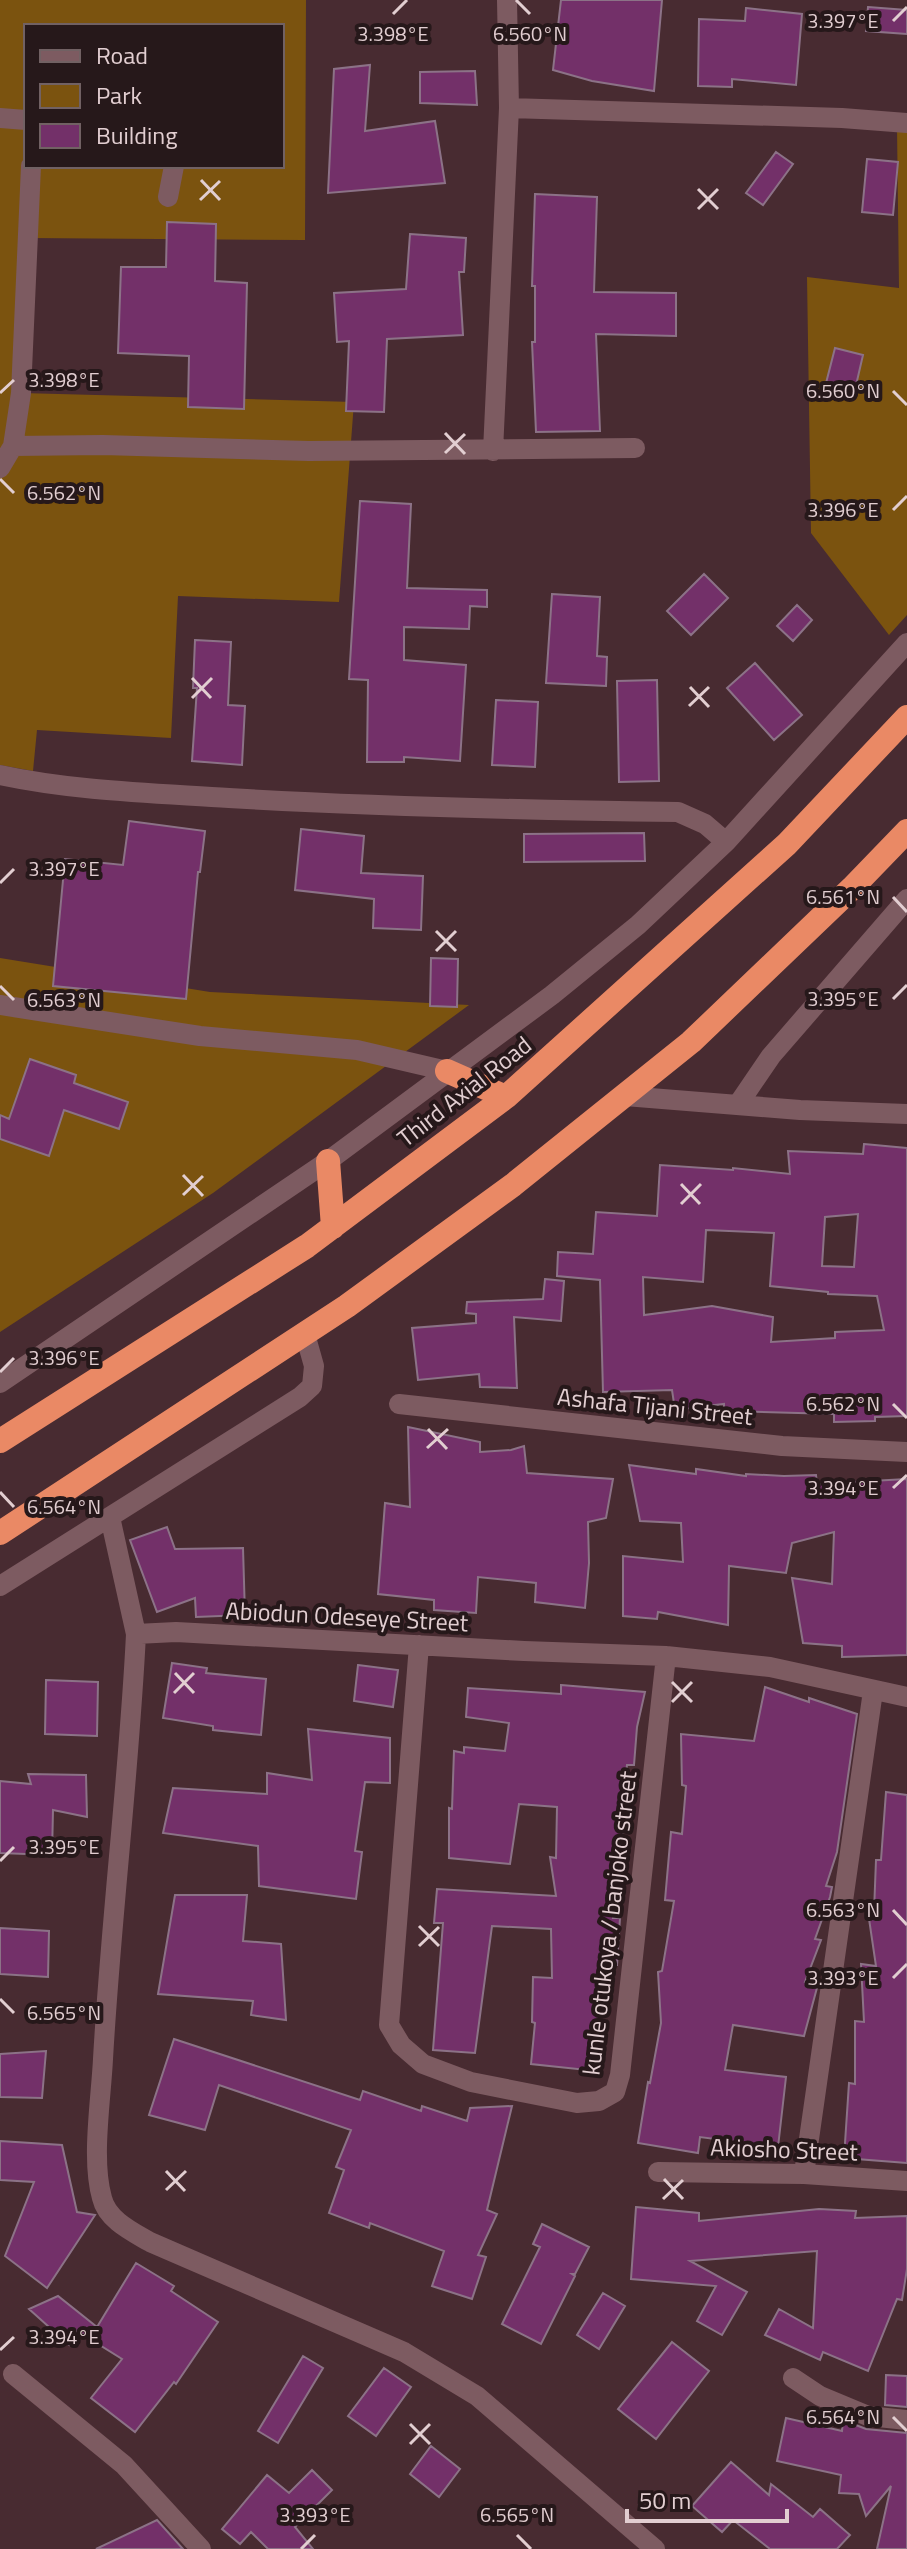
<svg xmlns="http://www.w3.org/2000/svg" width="907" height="2549" viewBox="0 0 907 2549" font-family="'Titillium Web',sans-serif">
<rect width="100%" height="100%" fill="#482b31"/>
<path fill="#7b530f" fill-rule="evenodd" d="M0,0H306L305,240L28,238L21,393L354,402L339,602L178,596L171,738L37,730L33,771L0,765ZM26,26H282V166H26Z
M897,127L907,129V615L889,635L811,533L807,277L899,288Z
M0,958L210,992L469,1005L213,1193L0,1332Z"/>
<path fill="#733069" stroke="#8c7287" stroke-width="2" fill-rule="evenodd" d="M561,0H662L654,91L592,81L553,70Z
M868,7L907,10V34L866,31Z
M746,8L802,14L796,85L732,79V87L698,86L699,19L745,21Z
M370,65L365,131L435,121L445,183L328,193L334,69Z
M475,71L477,105L420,103V72Z
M776,152L793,164L763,205L746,193Z
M867,159L898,162L893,215L862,212Z
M535,194L597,197L594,292L676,293V336L596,334L600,431L536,432L532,342H535V286H532Z
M167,222L216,224L215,281L247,283L244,409L188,407L189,356L118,353L121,267H166Z
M410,234L466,238L464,272H459L463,335L387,339L384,412L346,411L349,341L337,342L334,293L406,289Z
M835,348L863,355L854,394L825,387Z
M360,501L411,504L407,588L487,590V607L470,606L469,629L404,627V660L466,665L460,761L404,757V762H367L368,680L349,679Z
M704,574L728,598L691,635L667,611Z
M552,594L600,597L597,656L607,657L606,686L546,683Z
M797,605L812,620L793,641L777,626Z
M195,640L231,642L228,705L245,706L242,765L192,761L197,688H193Z
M755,663L802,715L774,740L727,688Z
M657,680L659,781L619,782L617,681Z
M496,700L538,702L535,767L492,765Z
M129,821L205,831L200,872H198L186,999L53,986L65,859L123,865Z
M301,829L364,836L361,873L423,876L421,930L373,928L374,899L295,890Z
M644,833L645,861L524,862V834Z
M431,958L458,959L457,1007L430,1006Z
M30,1059L76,1075L74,1083L128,1102L119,1129L64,1110L49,1156L0,1139V1115L9,1119Z
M864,1144L907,1148V1416L875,1417V1421L834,1422V1414L724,1411V1404L675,1410L672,1390L603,1392L600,1280L557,1276L558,1252L593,1254L596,1212L657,1216L660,1165L733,1170V1168L790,1174L788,1151L863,1154ZM858,1214L854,1267L822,1266L825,1217ZM706,1230L774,1233L770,1286L828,1292V1294L877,1296L884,1330L835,1332V1338L771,1342L773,1317L712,1306L644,1315L643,1277L703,1282Z
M545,1279L564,1281L561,1321L514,1317L517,1388L480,1387L479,1374L418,1380L412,1328L476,1323V1314L466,1313L467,1302L543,1299Z
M408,1427L480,1442V1452L511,1450L524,1446L527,1473L613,1479L606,1518L588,1522L589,1563L585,1608L535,1602L536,1583L478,1577L476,1613L434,1610V1600L378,1594L385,1503L410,1507Z
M629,1465L696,1474V1469L746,1476V1474L784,1476L816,1475L817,1484L907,1479V1655L842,1657V1646L803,1643L792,1578L832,1584L834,1532L792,1543L786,1573L729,1566L728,1625L658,1612L657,1619L623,1616V1556L683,1562L681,1523L640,1521Z
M167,1527L175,1549L243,1548L245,1615L196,1617L195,1598L157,1612L130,1540Z
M172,1663L207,1668L206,1673L266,1679L261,1735L213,1730V1726L163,1718Z
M358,1665L398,1670L393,1707L354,1701Z
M46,1680L98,1682L97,1736L45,1734Z
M561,1685L645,1692L637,1727L634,1765H627L621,1813H626L617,1866L623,1867L613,1918H620L617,1965H603L596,2071L531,2064L535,2023L532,2022L533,1977L552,1978L551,1929L492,1926L475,2053L433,2050L443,1923H434L437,1889L556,1896L550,1857L556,1858L557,1807L519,1804L510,1864L449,1858V1808L452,1809L454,1751L464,1753V1747L505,1751L509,1723L466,1717L468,1688L561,1694Z
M765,1687L809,1702V1698L857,1714L837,1852L826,1886L832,1887L830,1897L815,1939L821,1940L805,1982L818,1984L804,2036L733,2025L725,2070L786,2077L778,2147L700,2137L698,2153L638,2143L648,2082L650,2083L661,2023L658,1972L662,1971L674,1901L665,1900L671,1832L682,1834L686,1786L682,1785L681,1734L754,1741Z
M308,1729L390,1738V1783L365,1782L355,1851L362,1852L356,1899L259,1886L258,1846L163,1833L173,1788L267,1794V1773L312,1780Z
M28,1774L86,1775L87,1817L53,1810L52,1855L0,1853V1781L31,1784Z
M886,1792L907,1795V2163L844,2158L849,2083L855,2084V2021L864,2022L861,1964L876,1966L868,1912H874L876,1860H881Z
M175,1895H247L243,1941L281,1944L286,2020L251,2015L253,2001L158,1994Z
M0,1928L49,1931L48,1977L0,1974Z
M174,2039L360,2100L363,2091L421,2111L422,2106L467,2121L470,2108L512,2106L487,2210L497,2214L478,2255L486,2257L472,2299L432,2286L444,2251L370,2223L369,2228L329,2213L344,2170L336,2167L351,2130L219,2085L205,2130L149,2115Z
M46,2051L42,2098L0,2097V2054Z
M0,2141L62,2145L77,2212L95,2215L47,2288L5,2256L34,2182L0,2180Z
M636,2207L699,2213V2221L819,2209L856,2211L855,2218L907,2216V2269L902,2300L897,2299L868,2371L823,2352L820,2360L765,2335L779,2309L813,2328L817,2251L690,2261L747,2292L722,2335L697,2321L716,2286L631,2279Z
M542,2224L589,2247L575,2274H572L575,2276L541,2344L502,2324L540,2247L533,2244Z
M136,2263L174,2286L171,2291L218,2322L176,2384L174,2382L135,2432L91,2398L122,2359L77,2331L69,2345L29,2309L58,2296L97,2327Z
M603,2293L625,2306L599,2349L577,2335Z
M672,2342L709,2371L656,2439L618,2409Z
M303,2356L323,2368L278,2443L258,2431Z
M384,2368L411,2387L376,2436L348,2416Z
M886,2375L907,2376V2407L885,2405Z
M786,2418L842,2431L843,2420L866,2429L907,2433V2549H877L891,2486L866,2516L859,2494L839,2493L841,2475L777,2461Z
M431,2446L460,2469L439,2497L410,2474Z
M731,2462L769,2495L771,2484L813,2517L820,2509L850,2535L837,2549H770L733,2520L722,2532L692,2506Z
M312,2470L332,2490L295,2527L313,2549H268L251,2532L240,2544L222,2529L267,2475L289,2493Z
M157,2520L183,2549H96Z"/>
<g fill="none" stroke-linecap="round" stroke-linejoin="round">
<path stroke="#7d5b61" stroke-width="20" d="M509,108L842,118L907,123
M0,118L26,120
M168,197L174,166
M13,446L21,393L31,166
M493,451L509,108L507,0
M0,468L13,446L103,445L309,451L635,448
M0,775C74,791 153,793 229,798C379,807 528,810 678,812L705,824L726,842
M0,1005L200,1036L357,1050L447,1071
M625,1096L800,1110L907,1114
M739,1103L771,1056L907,899
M0,1383L328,1161L552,995L638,925L726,842L907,643
M399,1404L782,1446L907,1452
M110,1517L136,1634
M0,1586L300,1397L312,1386L314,1366L305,1334
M419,1645L389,2025L401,2045L423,2064L471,2082L577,2103L599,2101L615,2092L620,2075L666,1656
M658,2172L804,2174L907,2181
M804,2174L873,1691
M13,2374L124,2465L201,2549
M793,2378L820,2396L868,2416L907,2420
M655,2549L477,2396L404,2352L150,2242C133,2232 107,2220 102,2198C91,2160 101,2100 103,2059C111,1917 129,1776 136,1634L176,1632L524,1651L666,1656L770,1667L907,1697"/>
<path stroke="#ea8965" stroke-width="24" d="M447,1071L506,1097
M328,1161L333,1227
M0,1441L307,1246L506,1097L787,844L907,717
M0,1533L347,1306L513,1185L691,1042L852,888L907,831"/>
</g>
<path fill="none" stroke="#e2ced1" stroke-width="3" d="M516,0L530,14M393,14L407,0M893,21L907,7M201,180L220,200M698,189L718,209M200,200L220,181M698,209L718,189M893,391L907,405M0,393L14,380M445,433L465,454M445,453L465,434M0,479L14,493M893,510L907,496M192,678L211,698M690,687L709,707M192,698L212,678M689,706L709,687M0,883L14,869M893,897L907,912M436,931L456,951M436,951L456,931M0,986L14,1000M893,999L907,985M183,1175L203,1196M681,1184L700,1204M183,1195L203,1176M681,1204L701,1184M0,1372L14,1358M893,1404L907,1418M428,1429L447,1449M427,1448L448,1429M893,1488L907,1475M0,1492L14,1507M175,1673L194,1693M672,1682L692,1702M174,1693L194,1673M672,1702L692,1682M0,1861L14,1847M893,1910L907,1925M419,1926L439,1946M419,1946L439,1927M893,1978L907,1964M0,1999L14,2013M166,2171L185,2191M664,2179L683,2199M166,2190L186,2171M663,2199L683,2180M0,2350L14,2337M893,2417L907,2431M410,2424L430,2444M410,2444L430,2424M517,2535L531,2549M301,2549L315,2535"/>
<g text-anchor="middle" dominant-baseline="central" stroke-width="8" stroke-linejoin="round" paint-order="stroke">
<g font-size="24" fill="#e2ced1" stroke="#26181a">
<text transform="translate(464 1091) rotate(-38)">Third Axial Road</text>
<text transform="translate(655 1406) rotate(6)">Ashafa Tijani Street</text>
<text transform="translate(347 1616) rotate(3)">Abiodun Odeseye Street</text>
<text transform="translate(609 1923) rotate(-83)">kunle otukoya / banjoko street</text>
<text transform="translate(784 2149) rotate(2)">Akiosho Street</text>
</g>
</g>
<g font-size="20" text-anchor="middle" fill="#e2ced1" stroke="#26181a" stroke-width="8" stroke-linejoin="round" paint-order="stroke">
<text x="843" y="28">3.397°E</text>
<text x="393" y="41">3.398°E</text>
<text x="530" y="41">6.560°N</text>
<text x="64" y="387">3.398°E</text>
<text x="843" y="398">6.560°N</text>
<text x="64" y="500">6.562°N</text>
<text x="843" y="517">3.396°E</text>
<text x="64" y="876">3.397°E</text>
<text x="843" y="904">6.561°N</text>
<text x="843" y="1006">3.395°E</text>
<text x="64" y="1007">6.563°N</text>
<text x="64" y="1365">3.396°E</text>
<text x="843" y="1411">6.562°N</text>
<text x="843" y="1495">3.394°E</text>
<text x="64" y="1514">6.564°N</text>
<text x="64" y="1854">3.395°E</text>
<text x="843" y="1917">6.563°N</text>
<text x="843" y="1985">3.393°E</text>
<text x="64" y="2020">6.565°N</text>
<text x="64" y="2344">3.394°E</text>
<text x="843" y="2424">6.564°N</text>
<text x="517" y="2522">6.565°N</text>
<text x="315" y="2522">3.393°E</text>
</g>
<rect x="24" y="24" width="260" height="144" fill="#26181a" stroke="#716163" stroke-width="2"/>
<rect x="40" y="50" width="40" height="12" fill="#7d5b61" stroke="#716163" stroke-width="2"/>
<text x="96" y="64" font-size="24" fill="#e2ced1">Road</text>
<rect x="40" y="84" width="40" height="24" fill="#7b530f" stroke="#716163" stroke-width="2"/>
<text x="96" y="104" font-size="24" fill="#e2ced1">Park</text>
<rect x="40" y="124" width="40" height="24" fill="#733069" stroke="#716163" stroke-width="2"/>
<text x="96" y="144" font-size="24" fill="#e2ced1">Building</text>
<path d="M627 2509v12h160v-12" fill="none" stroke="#e2ced1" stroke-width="4"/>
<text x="639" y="2509" font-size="24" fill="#e2ced1" stroke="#26181a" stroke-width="6" paint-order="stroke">50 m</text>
</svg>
